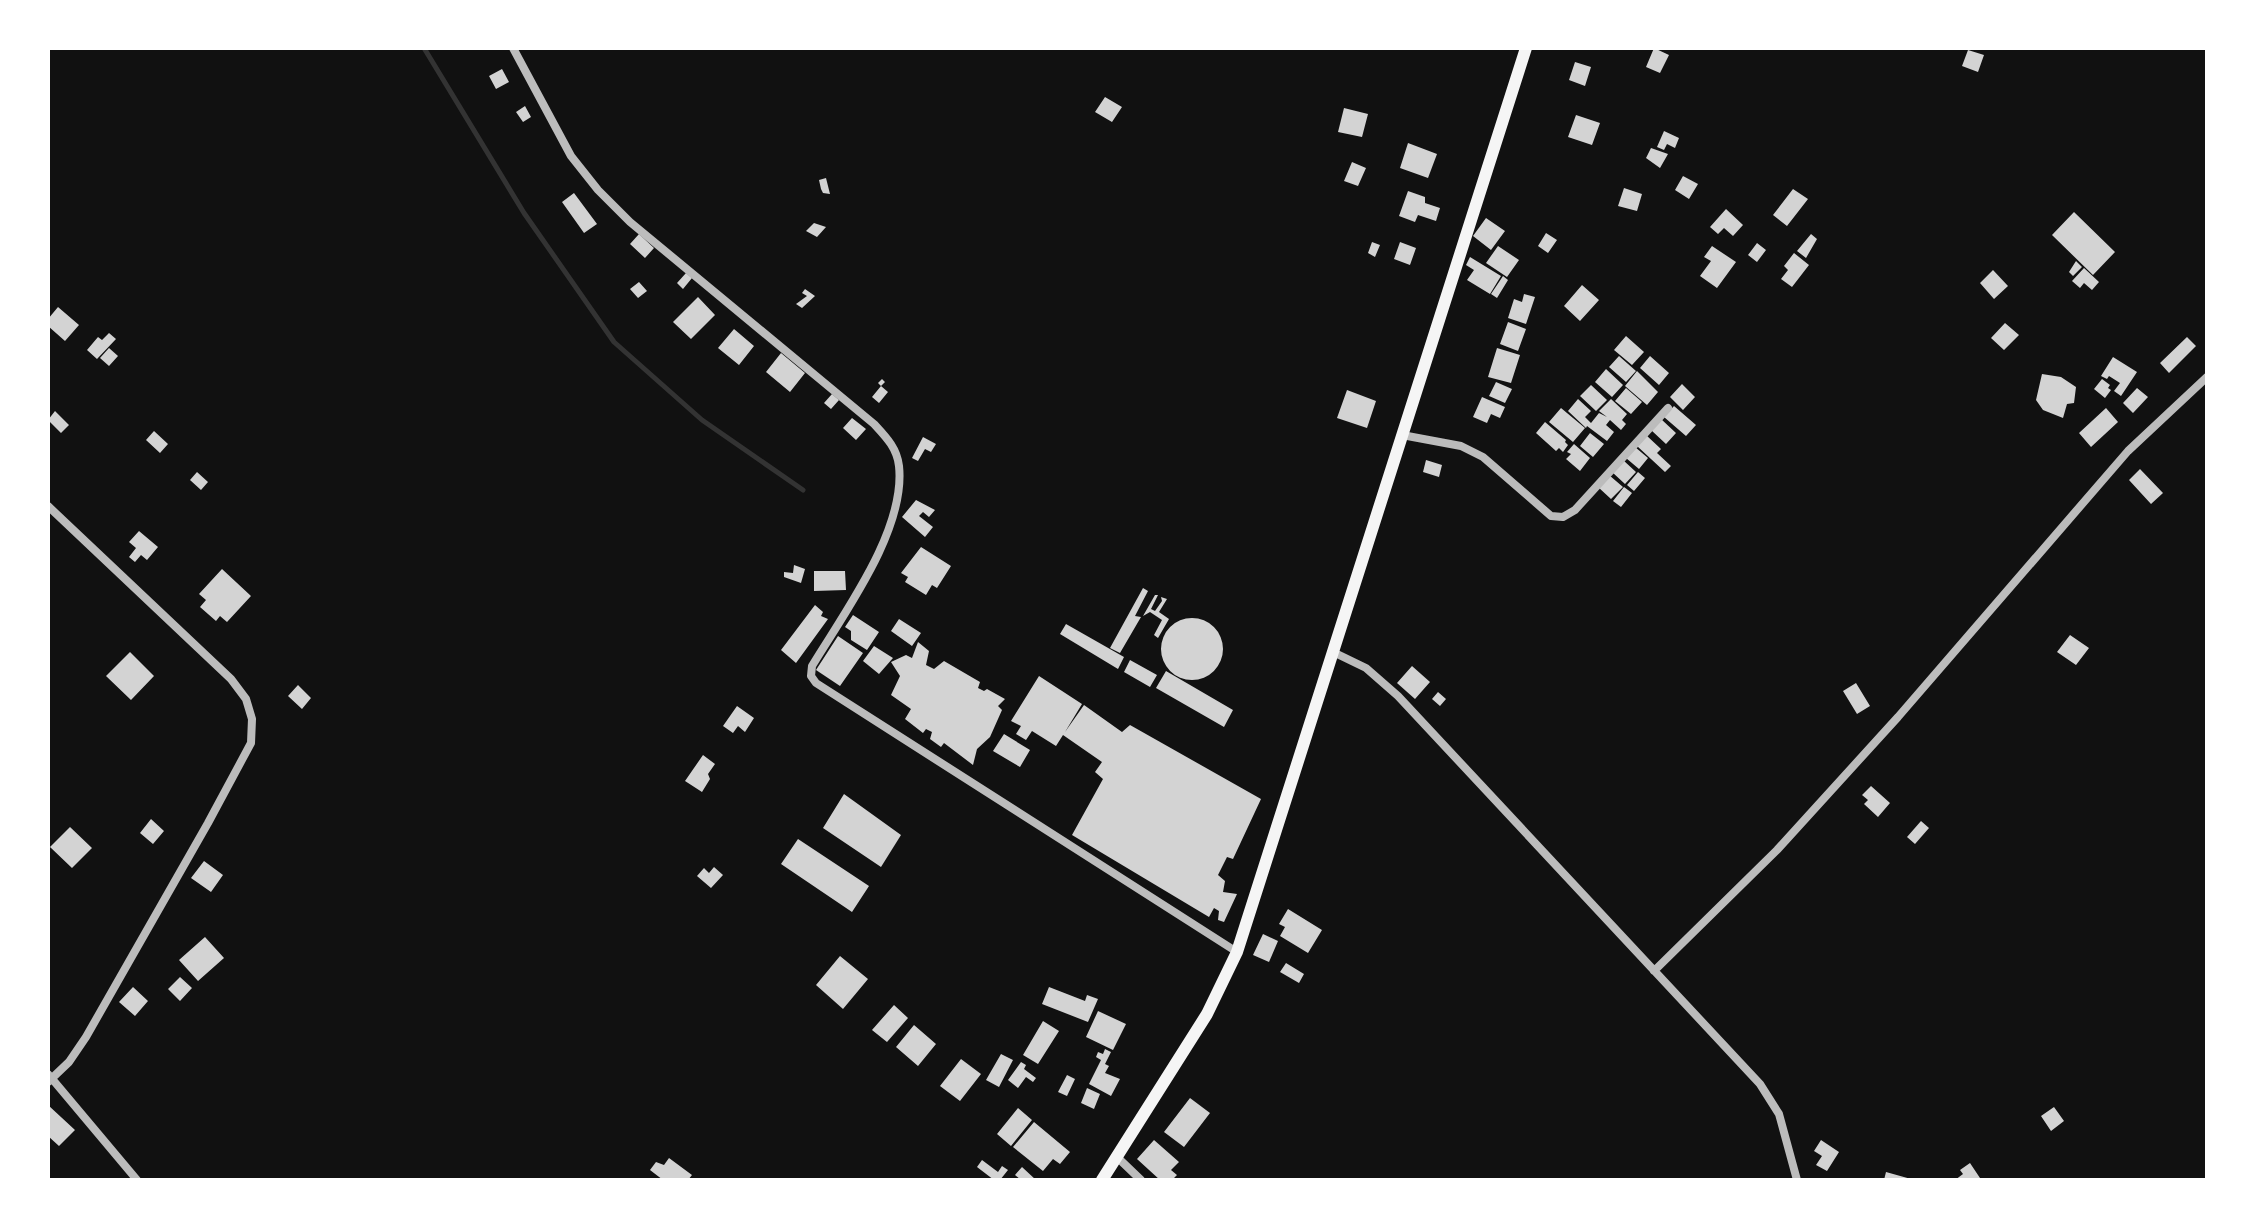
<svg xmlns="http://www.w3.org/2000/svg" width="2255" height="1228" viewBox="0 0 2255 1228" font-family="'Titillium Web',sans-serif">
<rect width="100%" height="100%" fill="#111"/>
<g fill="none" stroke-linecap="round" stroke-linejoin="round">
<path stroke="#333" stroke-width="5" d="M424,48L524,213L614,342L702,420L803,490"/>
</g>
<path fill="#d3d3d3" d="M1654,48L1669,55L1660,73L1646,67Z
M1968,50L1984,55L1978,72L1962,66Z
M1575,62L1591,67L1585,86L1569,80Z
M502,69L509,82L496,89L489,76Z
M1105,97L1122,107L1112,122L1095,112Z
M525,106L531,117L523,122L516,112Z
M1344,108L1368,114L1362,137L1338,132Z
M1576,115L1600,123L1592,145L1568,137Z
M1664,131L1679,138L1675,148L1667,144L1664,150L1657,147Z
M1408,143L1437,154L1428,178L1400,168Z
M1651,148L1668,154L1660,168L1646,158Z
M1352,162L1366,168L1358,186L1344,181Z
M1683,176L1698,184L1689,199L1675,190Z
M826,178L830,194L823,193L821,189L819,180Z
M1624,188L1642,194L1637,211L1618,206Z
M1793,189L1808,199L1787,226L1773,215Z
M1408,191L1425,197V203L1440,208L1436,221L1418,215L1415,222L1399,216Z
M574,193L597,224L584,233L562,202Z
M1726,209L1743,225L1733,236L1724,228L1718,234L1710,227Z
M2074,212L2115,252L2093,275L2052,235Z
M1486,218L1505,231L1491,250L1473,236Z
M814,223L826,227L817,237L806,231Z
M1546,233L1557,240L1548,253L1538,246Z
M639,234L654,248L645,258L630,244Z
M1811,234L1817,239L1806,258L1797,251Z
M1372,242L1380,245L1375,257L1368,253Z
M1400,242L1416,248L1410,265L1394,259Z
M1757,243L1766,250L1757,262L1748,255Z
M1498,246L1519,260L1507,277L1486,263Z
M1712,246L1736,262L1717,288L1700,276L1711,261L1704,257Z
M1794,253L1809,265L1792,287L1781,279L1788,270L1784,266Z
M1470,257L1501,276L1490,294L1467,280L1474,270L1466,265Z
M2076,261L2082,267L2073,276L2069,272Z
M2084,268L2099,282L2092,290L2084,283L2080,288L2072,281Z
M1993,270L2008,286L1994,299L1980,283Z
M686,273L692,278L683,289L677,283Z
M1503,276L1508,280L1497,298L1491,294Z
M639,282L647,291L638,298L630,289Z
M1582,285L1599,300L1580,321L1564,306Z
M805,289L815,296L802,308L796,304L807,296L802,293Z
M1524,294L1535,297L1526,324L1508,318L1514,299L1522,302Z
M698,297L715,315L691,339L673,322Z
M58,307L79,325L65,341L48,326V319Z
M1508,322L1526,329L1518,351L1500,344Z
M2005,323L2019,335L2004,350L1991,338Z
M734,329L754,346L739,365L718,348Z
M109,333L116,339L97,359L87,350L98,337L102,340Z
M1626,336L1644,352L1632,365L1614,350Z
M2187,337L2196,346L2169,373L2160,363Z
M109,348L118,356L109,366L100,358Z
M1497,348L1520,355L1511,383L1488,377Z
M781,353L805,373L790,392L766,372Z
M1619,356L1636,371L1626,382L1609,367Z
M1650,356L1669,373L1659,385L1640,368Z
M2113,357L2137,372L2121,396L2114,391L2120,383L2109,376L2107,379L2101,376Z
M1606,369L1623,385L1612,397L1595,382Z
M1637,371L1658,392L1647,405L1625,386Z
M2042,374L2061,377L2076,387L2074,403L2067,404L2063,418L2043,410L2036,400Z
M882,379L885,382L881,386L888,392L879,403L872,397L881,386L878,383Z
M2102,379L2110,385L2108,388L2111,390L2105,398L2094,389Z
M1496,382L1512,389L1505,403L1489,396Z
M1682,384L1695,397L1683,410L1670,397Z
M1591,385L1607,400L1596,411L1580,396Z
M1626,388L1642,402L1631,414L1615,401Z
M2137,388L2148,397L2133,413L2123,403Z
M1347,390L1376,401L1367,428L1337,418Z
M832,394L839,400L831,409L824,403Z
M1482,397L1505,407L1500,418L1491,414L1487,423L1473,417Z
M1578,399L1591,411L1585,417L1591,423L1599,413L1607,417L1599,411L1611,399L1627,414L1622,420L1626,424L1621,430L1610,420L1606,425L1614,432L1607,441L1587,426L1586,428L1568,411Z
M1674,406L1696,425L1686,436L1664,417Z
M1561,408L1585,428L1573,442L1549,422Z
M2106,408L2118,422L2091,447L2079,433Z
M55,411L69,425L61,433L48,420Z
M852,418L866,429L856,440L843,428Z
M1661,419L1676,433L1666,444L1651,430Z
M1545,422L1566,440L1565,442L1568,445L1563,452L1559,448L1556,451L1536,433Z
M154,431L168,444L160,453L146,440Z
M1590,433L1604,444L1593,457L1580,446Z
M1646,435L1661,449L1657,453L1671,466L1665,472L1637,446Z
M923,437L936,444L931,452L925,449L918,461L912,458Z
M1574,444L1590,458L1580,471L1566,459L1571,454L1567,452Z
M1635,447L1648,458L1639,469L1626,458Z
M1426,460L1442,465L1439,477L1423,472Z
M1623,460L1636,472L1625,484L1612,472Z
M2140,469L2163,493L2151,504L2129,480Z
M197,472L208,482L201,490L190,480Z
M1638,472L1645,478L1634,491L1627,485Z
M1609,475L1623,487L1611,499L1598,487Z
M1624,487L1632,493L1621,507L1613,501Z
M916,500L935,510L929,517L923,512L919,516L933,527L925,537L902,517Z
M139,531L158,547L147,560L141,555L135,562L129,557L136,548L129,542Z
M921,547L951,566L937,588L932,585L926,595L905,582L908,577L901,573Z
M794,565L805,569L801,583L784,577V572L793,573Z
M222,569L251,596L227,622L220,616L216,621L200,607L206,600L199,594Z
M814,571H845L846,590L814,591Z
M1143,588L1148,591L1135,616L1141,617L1120,653L1110,648Z
M1155,595H1158L1151,609L1155,611L1162,601L1161,597L1167,599L1159,612L1169,619L1158,638L1154,635L1162,620L1150,612L1143,616Z
M815,605L823,612L821,616L828,619L796,663L781,650Z
M853,615L879,632L867,650L851,640V631L845,627Z
M1161 649a31 31 0 1 1 62 0a31 31 0 1 1-62 0Z
M899,619L921,633L912,646L891,631Z
M1066,624L1124,657L1118,669L1060,634Z
M2070,635L2089,648L2076,665L2057,652Z
M838,636L863,653L840,686L816,670Z
M918,642L929,651L926,665L934,669L944,661L980,682L978,688L984,691L987,689L1005,699L998,706L1002,710L990,737L977,749L973,765L944,743L941,747L930,739L932,732L926,729L923,733L905,719L911,709L891,695L900,676L891,662L906,655L912,658Z
M874,646L893,658L879,674L863,661Z
M130,652L154,676L131,700L106,676Z
M1130,660L1157,675L1150,687L1124,672Z
M1412,666L1430,682L1415,699L1397,683Z
M1166,671L1233,710L1224,727L1156,688Z
M1039,676L1082,704L1065,732L1084,705L1122,732L1130,725L1261,799L1233,859L1227,857L1218,875L1225,881L1223,892L1237,894L1224,922L1218,920L1219,911L1214,908L1209,917L1072,835L1103,779L1095,772L1102,762L1063,735L1056,746L1032,731L1026,740L1016,734L1021,726L1011,721Z
M1856,683L1870,706L1857,714L1843,691Z
M298,685L311,698L302,709L288,696Z
M1438,692L1446,699L1440,706L1432,699Z
M737,706L754,718L745,732L738,726L733,733L723,726Z
M1004,734L1030,750L1020,767L993,751Z
M703,755L715,764L708,774L710,779L702,792L685,781Z
M1871,786L1890,803L1878,817L1864,804L1868,800L1862,795Z
M844,794L901,835L881,867L823,828Z
M151,819L164,831L153,844L140,833Z
M1921,821L1929,828L1915,844L1907,837Z
M70,827L92,848L72,868L50,847Z
M798,839L869,886L852,912L781,864Z
M204,861L223,875L211,892L191,878Z
M714,867L723,875L711,888L697,876L704,868L709,873Z
M1288,909L1322,930L1308,953L1280,936L1285,927L1279,924Z
M1263,934L1278,941L1269,962L1253,955Z
M205,937L224,958L198,981L179,960Z
M840,956L868,979L843,1009L816,985Z
M1286,963L1304,974L1299,983L1280,972Z
M180,977L192,988L180,1001L168,989Z
M133,987L148,1001L135,1016L119,1002Z
M1049,987L1085,1001L1087,995L1098,999L1088,1022L1042,1004Z
M894,1005L908,1018L887,1042L872,1030Z
M1098,1011L1126,1024L1113,1050L1086,1037Z
M1043,1021L1059,1031L1038,1064L1023,1055Z
M914,1025L936,1044L918,1066L896,1047Z
M1105,1049L1111,1052L1105,1064L1109,1066L1105,1073L1120,1079L1111,1096L1089,1084L1101,1060L1096,1057L1098,1052L1103,1054Z
M1001,1054L1013,1060L999,1087L986,1080Z
M961,1059L981,1074L960,1101L940,1086Z
M1021,1062L1026,1065L1024,1069L1036,1078L1033,1082L1026,1077L1018,1088L1008,1080Z
M1067,1075L1075,1079L1067,1096L1058,1092Z
M1087,1088L1100,1094L1094,1109L1081,1103Z
M1190,1098L1210,1113L1184,1147L1164,1132Z
M48,1105L75,1130L59,1146L48,1136Z
M2054,1107L2064,1121L2051,1131L2041,1116Z
M1018,1108L1032,1120L1011,1146L997,1134Z
M1034,1122L1070,1152L1060,1164L1053,1159L1043,1171L1013,1147Z
M1154,1140L1179,1162L1171,1170L1177,1175L1172,1180H1160L1137,1159Z
M1821,1140L1839,1152L1827,1171L1816,1165L1822,1156L1814,1151Z
M669,1158L692,1175L688,1180H663L650,1170L656,1162L664,1165Z
M982,1160L998,1172L1002,1166L1008,1170L1000,1180H994L977,1167Z
M1970,1163L1980,1178L1955,1180L1963,1174L1960,1170Z
M1022,1167L1036,1180H1021L1015,1175Z
M1886,1172L1911,1179V1180H1884Z"/>
<g fill="none" stroke-linecap="round" stroke-linejoin="round">
<path stroke="#bcbcbc" stroke-width="8" d="M513,48L571,156L598,190L630,222L874,424C886,437 897,448 899,466C906,530 844,613 812,666L811,676L816,683L1237,952
M1402,435L1461,446L1483,457L1551,516L1563,517L1575,510L1668,408
M48,506L231,679L246,699L252,719L251,743L208,823L86,1037L69,1062L48,1082
M1333,652L1366,668L1398,696L1760,1084L1779,1114L1797,1180
M1654,971L1777,850L1898,717L2128,451L2207,377
M48,1074L137,1180
M1117,1157L1141,1180"/>
<path stroke="#f5f5f5" stroke-width="12" d="M1102,1180L1207,1014L1237,952L1526,48"/>
</g>
<rect width="2255" height="1228" fill="none" stroke="#ffffff" stroke-width="100"/>
</svg>
